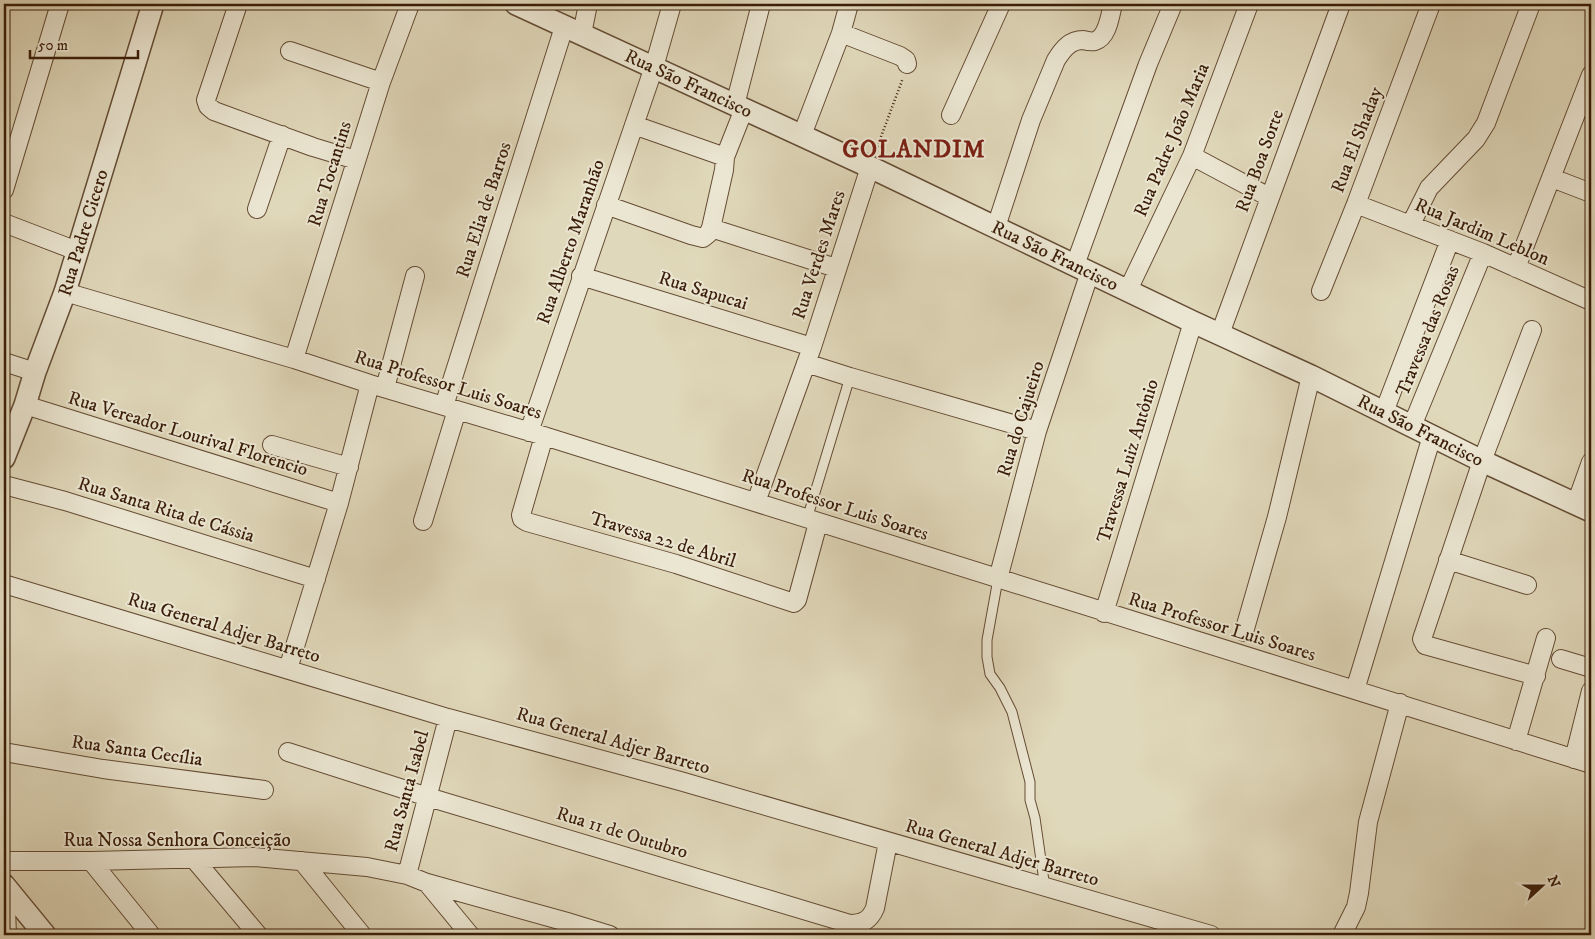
<svg xmlns="http://www.w3.org/2000/svg" width="1595" height="939" viewBox="0 0 1595 939" font-family="'IM FELL DW Pica',serif">
<rect width="100%" height="100%" fill="#e0d8ba"/>
<filter id="stains"><feTurbulence type="fractalNoise" baseFrequency=".004" numOctaves="4"/><feColorMatrix values="0 0 0 0 .2 0 0 0 0 .09 0 0 0 0 .02 0 0 0 .5 -.17"/></filter>
<radialGradient id="worn" r=".72"><stop offset=".6" stop-color="#630" stop-opacity="0"/><stop offset="1" stop-color="#630" stop-opacity=".3"/></radialGradient>
<g fill="none" stroke-linecap="round" stroke-linejoin="round">
<g stroke="#644c34" stroke-width="11">
<path id="service" d="M807,519L850,377
M998,579L987,640V657L990,674L1000,688L1012,712L1030,782V800L1035,818L1045,888"/>
</g>
<g stroke="#644c34" stroke-width="20">
<path id="minor" d="M238,4L206,100L208,106L214,111L313,147L356,160
M841,33L900,56L906,60L907,64
M582,34L588,4
M290,51L381,82
M735,105L761,4
M951,115L1001,4
M634,125L725,157L744,109
M802,135L841,33L849,4
M1192,156L1269,197
M1552,178L1591,193
M4,190L60,4
M1356,204L1483,253L1591,301
M606,205L691,235L703,238L708,234L711,228L724,170L725,157
M257,209L282,135
M4,223L77,251
M1411,224L1429,188L1476,139L1486,123L1531,4
M996,227L1031,120L1056,60C1063,49 1070,40 1083,40C1087,41 1091,42 1095,41C1108,37 1110,15 1113,4
M711,228L836,268
M1075,265L1148,64L1173,4
M1516,268L1591,75
M581,276L812,347
M1128,290L1192,156L1249,4
M1321,291L1356,204L1431,4
M65,292L294,359L370,384L544,436L1591,764
M1532,330L1482,461L1422,639L1425,645L1536,676
M1220,334L1341,4
M294,359L381,82L410,4
M4,362L35,372
M806,363L850,377L1037,431
M385,388L415,276
M25,405L339,503
M444,406L564,27
M1384,412L1450,240
M1412,426L1483,253
M529,432L654,67L672,4
M544,436L521,515L522,519L527,522L676,564L794,603L797,600L818,523
M272,445L349,467
M4,485L65,501L316,579
M756,502L812,347L870,167
M1576,504L1591,462
M423,521L457,410
M1448,560L1527,585
M998,579L1037,431L1090,272
M4,584L448,718L680,781L1211,935
M1104,613L1193,322
M1244,632L1277,517L1311,376
M1561,659L1591,668
M288,669L339,503L370,384
M1355,690L1432,436
M1516,741L1546,638
M4,752L103,769L264,790
M288,752L428,797L850,924C863,924 870,920 875,908L888,842
M1574,759L1591,691
M194,859L258,935
M4,861H91L254,857L367,867L407,875L427,883L567,922L610,935
M91,861L151,935
M302,861L362,935
M407,875L448,718
M427,883L470,935
M6,909L7,935
M1342,935L1356,907L1359,893L1368,822L1400,703"/>
</g>
<g stroke="#644c34" stroke-width="24">
<g id="tertiary">
<path id="s1" d="M516,4L870,167L1193,322L1311,376L1482,461L1591,511"/>
<path id="s2" d="M4,458L25,405L35,372L65,292L153,4"/>
<path d="M4,885L45,935"/>
</g>
</g>
<path stroke="#3a1d08" stroke-width="2.5" stroke-dasharray="1 2.5" stroke-linecap="butt" d="M876,150L903,78"/>
<use href="#service" stroke="#ebe6d2" stroke-width="9"/>
<use href="#minor" stroke="#ebe6d2" stroke-width="18"/>
<use href="#tertiary" stroke="#ebe6d2" stroke-width="21"/>
</g>
<g text-anchor="middle" dominant-baseline="central" stroke-width="4" stroke-linejoin="round" paint-order="stroke">
<g font-size="19" fill="#3a1d08" stroke="#ebe6d2">
<text stroke="none"><textPath href="#s1" startOffset="190">Rua São Francisco</textPath></text>
<text transform="translate(1172 140) rotate(-67)">Rua Padre João Maria</text>
<text transform="translate(1357 140) rotate(-69)">Rua El Shaday</text>
<text transform="translate(1260 161) rotate(-70)">Rua Boa Sorte</text>
<text transform="translate(330 174) rotate(-73)">Rua Tocantins</text>
<text transform="translate(484 210) rotate(-72)">Rua Elia de Barros</text>
<text stroke="none"><textPath href="#s2" startOffset="239">Rua Padre Cicero</textPath></text>
<text transform="translate(1482 232) rotate(23)">Rua Jardim Leblon</text>
<text transform="translate(571 242) rotate(-71)">Rua Alberto Maranhão</text>
<text transform="translate(819 255) rotate(-72)">Rua Verdes Mares</text>
<text stroke="none"><textPath href="#s1" startOffset="595">Rua São Francisco</textPath></text>
<text transform="translate(703 291) rotate(17)">Rua Sapucai</text>
<text transform="translate(1428 331) rotate(-68)">Travessa das Rosas</text>
<text transform="translate(448 385) rotate(17)">Rua Professor Luis Soares</text>
<text transform="translate(1021 419) rotate(-73)">Rua do Cajueiro</text>
<text stroke="none"><textPath href="#s1" startOffset="1000">Rua São Francisco</textPath></text>
<text transform="translate(188 434) rotate(17)">Rua Vereador Lourival Florencio</text>
<text transform="translate(1128 461) rotate(-73)">Travessa Luiz Antônio</text>
<text transform="translate(835 505) rotate(18)">Rua Professor Luis Soares</text>
<text transform="translate(166 510) rotate(17)">Rua Santa Rita de Cássia</text>
<text transform="translate(663 540) rotate(17)">Travessa 22 de Abril</text>
<text transform="translate(1222 627) rotate(17)">Rua Professor Luis Soares</text>
<text transform="translate(224 628) rotate(17)">Rua General Adjer Barreto</text>
<text transform="translate(613 741) rotate(16)">Rua General Adjer Barreto</text>
<text transform="translate(137 751) rotate(8)">Rua Santa Cecília</text>
<text transform="translate(407 791) rotate(-75)">Rua Santa Isabel</text>
<text transform="translate(622 833) rotate(17)">Rua 11 de Outubro</text>
<text x="177" y="840">Rua Nossa Senhora Conceição</text>
<text transform="translate(1002 853) rotate(16)">Rua General Adjer Barreto</text>
</g>
<g font-size="24" font-weight="bold" letter-spacing="1" fill="#7a1f14" stroke="#ebe6d2">
<text x="914" y="150">GOLANDIM</text>
</g>
</g>
<rect width="1595" height="939" fill="none" stroke="#e0d8ba" stroke-width="20"/>
<rect x="5" y="5" width="1585" height="929" fill="none" stroke="#3a1d08" stroke-width="2.5"/>
<rect x="10" y="10" width="1575" height="919" fill="none" stroke="#3a1d08"/>
<g transform="translate(1542 886) rotate(69)" stroke="#ebe6d2" stroke-width="4" paint-order="stroke">
<path d="M0-4L9 19L0 12L-9 19Z" fill="#3a1d08"/>
<text y="-8" font-size="14" font-weight="bold" text-anchor="middle" fill="#3a1d08">N</text>
</g>
<path d="M30 50v8h108v-8" fill="none" stroke="#3a1d08" stroke-width="2.5"/>
<text x="38" y="50" font-size="15" fill="#3a1d08" stroke="#ebe6d2" stroke-width="4" paint-order="stroke">50 m</text>
<rect width="100%" height="100%" filter="url(#stains)"/>
<rect width="100%" height="100%" fill="url(#worn)"/>
</svg>
